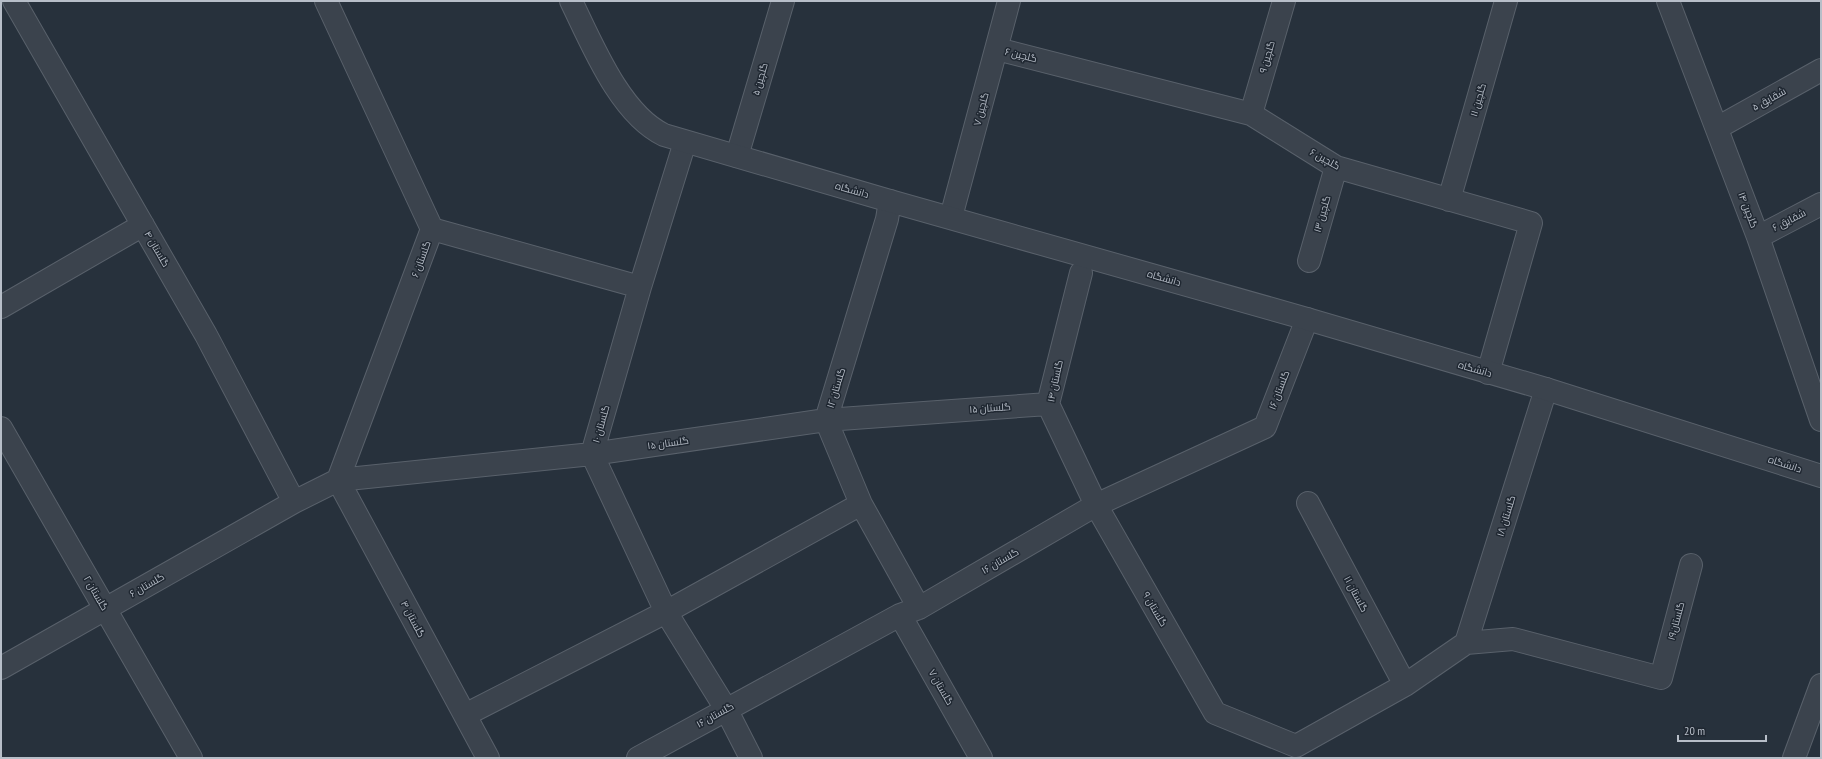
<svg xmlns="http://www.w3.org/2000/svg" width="1822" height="759" viewBox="0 0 1822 759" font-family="'PT Sans Narrow',Cairo,sans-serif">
<rect width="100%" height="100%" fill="#27313c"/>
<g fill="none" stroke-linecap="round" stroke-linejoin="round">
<g stroke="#59616b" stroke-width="24">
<path id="minor" d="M14,1L206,335L294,502
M326,1L432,229L338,480L488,758
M1668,1L1758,237L1821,420
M997,49L1251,114L1336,167L1531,223L1488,373
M1251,114L1284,1
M1717,128L1821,70
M685,142L640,287L592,454L666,612L726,709L751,758
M737,156L783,1
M1449,200L1506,1
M890,201L887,219L826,420L861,504L919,608
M951,217L1009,1
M432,229L640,287
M1758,237L1821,204
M1309,261L1336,167
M1081,273L1048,404L1096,505L1215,713L1296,746L1405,685L1466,643L1513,639L1661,678L1691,565
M1,307L143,225
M1,428L191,758
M1308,503L1405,685
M900,615L981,758
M1466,643L1546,389
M1,668L294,502L338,480L592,454L826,420L1048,404
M465,715L666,612L861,504
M638,758L900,615L919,608L1096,505L1265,427L1307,319
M1794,758L1821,685"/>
</g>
<g stroke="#59616b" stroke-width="24">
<path id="tertiary" d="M571,1C592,44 620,114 664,135L890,201L1307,319L1546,389L1821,476"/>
</g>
<use href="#minor" stroke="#3b434d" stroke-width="22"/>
<use href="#tertiary" stroke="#3b434d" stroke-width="22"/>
</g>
<g text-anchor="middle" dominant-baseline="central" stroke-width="3" stroke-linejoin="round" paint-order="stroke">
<g font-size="10" fill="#b7bec8" stroke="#202832">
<text transform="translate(1021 55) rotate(14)">گلچین ۶</text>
<text transform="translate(1267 57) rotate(-74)">گلچین ۹</text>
<text transform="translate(760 79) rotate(-74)">گلچین ۵</text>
<text transform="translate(1769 99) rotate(-29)">شقایق ۵</text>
<text transform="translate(1478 100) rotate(-74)">گلچین ۱۱</text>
<text transform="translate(981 109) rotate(-75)">گلچین ۷</text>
<text transform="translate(1325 159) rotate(29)">گلچین ۶</text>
<text transform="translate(852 190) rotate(16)">دانشگاه</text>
<text transform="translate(1748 210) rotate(69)">گلچین ۱۴</text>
<text transform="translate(1322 214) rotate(-74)">گلچین ۱۳</text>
<text transform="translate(1789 220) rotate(-27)">شقایق ۶</text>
<text transform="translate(157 249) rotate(60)">گلستان ۴</text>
<text transform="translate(421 259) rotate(-70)">گلستان ۶</text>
<text transform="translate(1164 278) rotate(16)">دانشگاه</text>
<text transform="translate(1475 369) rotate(16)">دانشگاه</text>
<text transform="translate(1055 381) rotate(-78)">گلستان ۱۴</text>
<text transform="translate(836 388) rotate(-73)">گلستان ۱۲</text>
<text transform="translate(1279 390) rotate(-69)">گلستان ۱۶</text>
<text transform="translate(990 408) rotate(-4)">گلستان ۱۵</text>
<text transform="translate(601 424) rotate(-74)">گلستان ۱۰</text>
<text transform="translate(668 443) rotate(-8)">گلستان ۱۵</text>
<text transform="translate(1785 464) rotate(18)">دانشگاه</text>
<text transform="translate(1506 516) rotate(-73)">گلستان ۱۸</text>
<text transform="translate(1000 561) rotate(-30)">گلستان ۱۶</text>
<text transform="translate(147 585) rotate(-30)">گلستان ۶</text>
<text transform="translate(96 593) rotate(60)">گلستان ۲</text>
<text transform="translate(1356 594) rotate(62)">گلستان ۱۱</text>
<text transform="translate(1155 609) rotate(60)">گلستان ۹</text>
<text transform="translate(413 619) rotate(62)">گلستان ۴</text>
<text transform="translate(1676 621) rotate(-75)">گلستان۱۹</text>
<text transform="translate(941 687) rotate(60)">گلستان ۷</text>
<text transform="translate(715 715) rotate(-29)">گلستان ۱۶</text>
</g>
</g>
<rect width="1822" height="759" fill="none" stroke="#b7bec8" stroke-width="4"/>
<path d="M1678 735v6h88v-6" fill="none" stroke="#b7bec8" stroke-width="2"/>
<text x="1684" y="735" font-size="12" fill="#b7bec8" stroke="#202832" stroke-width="3" paint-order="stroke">20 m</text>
</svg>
